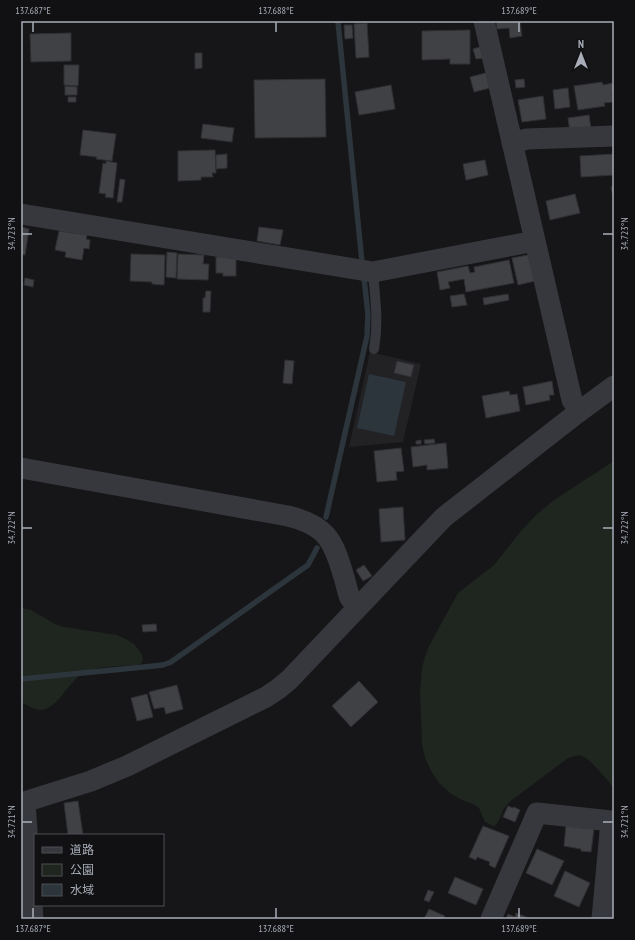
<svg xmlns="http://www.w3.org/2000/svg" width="635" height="940" viewBox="0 0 635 940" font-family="'PT Sans Narrow','Noto Sans JP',sans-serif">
<rect width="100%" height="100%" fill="#161618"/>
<path fill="#222225" d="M370,352L421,364L403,442L349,447Z"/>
<path fill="#1e261f" d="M614,461V788C607,780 592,761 584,757C579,754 574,756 568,758L512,800C508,803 506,806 503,810C501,816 499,821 495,826L491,825L485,822L479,808L475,805L462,800L450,793L439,783L431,771L425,758L422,744L420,691L422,668L425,657L429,646L458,593L494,565L521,531L536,515L554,500Z
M21,608L31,610L55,624L64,627L117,635L126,639L134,644L141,653L143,658L142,663L137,665C124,666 97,666 85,672C70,679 58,709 41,710C34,710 27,705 21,702Z"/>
<path fill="#2c353c" d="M369,374L406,382L394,436L357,428Z"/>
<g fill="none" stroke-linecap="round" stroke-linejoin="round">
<path stroke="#2c353c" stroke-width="5.5" d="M338,22L362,262
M326,517L367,336L368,315L364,278
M21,679L154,666L163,665L171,662L308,565L317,548"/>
</g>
<path fill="#404145" stroke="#303034" d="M496,21H520L522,36L510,38L509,28L497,29Z
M367,23L369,57L356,58L354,24Z
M344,25H352L353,38L345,39Z
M470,30V64H450V59L422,60V31Z
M71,33V61L31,62L30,34Z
M480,47L483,58L476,59L473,49Z
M195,53H202V68L195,69Z
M64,65H79L78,86L64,85Z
M486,73L490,88L474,92L470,77Z
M325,79L326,137L255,138L254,80Z
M524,79L525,87L516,88L515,80Z
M602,82L603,85L613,83L614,92V93H612L613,102L604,103L605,106L578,110L574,86Z
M391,85L395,109L359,115L355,92Z
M65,86L77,87V95H65Z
M568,88L570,107L555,109L553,90Z
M543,96L546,119L522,122L518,100Z
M68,97H76V102H68Z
M589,115L591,129L570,132L568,118Z
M203,124L234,128L232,142L201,138Z
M83,130L116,134L112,161L96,159L97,157L80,155Z
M215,150L216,173H212L213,177H201V180L178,181V151Z
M227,154V168L216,169V155Z
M614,154V175L581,177L580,156Z
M485,160L488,175L466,180L463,164Z
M106,161L117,163L113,198L105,197L106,194L99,193L103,163L106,164Z
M120,179L125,180L122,202H117Z
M611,187H614V201Z
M575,194L580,213L550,220L546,201Z
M21,227L29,229L25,255L21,254Z
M259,227L283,230L280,245L257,241Z
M59,231L87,235L86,239L90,240L89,249L84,248L82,260L65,257L66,252L55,250Z
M167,252L177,253L176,278L166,277Z
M131,254L165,255L164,285L152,284V282L130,281Z
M178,254L204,255L203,264H209L208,280L177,279Z
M528,255L535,281L518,285L512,258Z
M216,257H236V276H223V273H216Z
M509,260L514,283L466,292L464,279L448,282L450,288L440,290L437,272L468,266L470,273L475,272L474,267Z
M25,278L34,280L33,287L24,285Z
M206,291H211L210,312H203V298H205Z
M464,294L467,305L452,307L450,296Z
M508,294L509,300L484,305L483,298Z
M285,360L294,361L292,384L283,383Z
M397,361L414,365L411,377L394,373Z
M552,381L554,395H549L550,400L526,405L523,387Z
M509,391L510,395L517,394L520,411L486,418L482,396Z
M434,439L435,443L425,444L424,440Z
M421,440V444H416V441Z
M446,443L448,468L427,470V465L413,467L411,447Z
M401,448L404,471L396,472L397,480L377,482L374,451Z
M403,507L405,540L381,542L379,509Z
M364,565L372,576L363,581L356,570Z
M156,624L157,631L143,632L142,625Z
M359,681L378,702L351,727L332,706Z
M177,685L183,709L166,714L164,707L154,709L149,692Z
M147,694L153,717L137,721L131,698Z
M78,801L83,835H68L64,803Z
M508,806L513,808L514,807L520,810L515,822L503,817Z
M483,826L509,836L495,868L489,865L490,862L477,857L476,860L469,857Z
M566,826L594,829L591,852L581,851V849L564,846Z
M537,849L564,861L552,885L526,873Z
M565,871L590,883L579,907L554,896Z
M455,877L483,889L476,905L448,893Z
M428,890L434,892L429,902L424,900Z
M429,909L445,916L443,919H424Z
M516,913L531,919H506L508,914L515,917Z"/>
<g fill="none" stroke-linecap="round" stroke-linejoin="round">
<path stroke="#37383d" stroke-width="10" d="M373,272C375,299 379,321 374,349"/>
<path stroke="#37383d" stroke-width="21" d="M484,21L572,400L580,411
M512,143L527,139L614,136
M21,214L373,272L535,241
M21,468L288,516C325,525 333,539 343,574C346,582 347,591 350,598C352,601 356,604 358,607
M25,802L33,919
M21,803L91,781L110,773L127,766L266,697L278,689L289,680L444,517L576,414L614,386
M491,919L537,813L611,821L602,919"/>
</g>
<path fill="none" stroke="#a8adb8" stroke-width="1.5" d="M33,22V32M276,22V32M519,22V32M22,234H32M603,234H613M22,528H32M603,528H613M22,822H32M603,822H613M33,908V918M276,908V918M519,908V918"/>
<rect width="635" height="940" fill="none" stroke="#111113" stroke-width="44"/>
<rect x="34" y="834" width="130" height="72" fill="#111113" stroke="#4d4f55"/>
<rect x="42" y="847" width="20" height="6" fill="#37383d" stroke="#4d4f55"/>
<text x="70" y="854" font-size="12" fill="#a8adb8">道路</text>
<rect x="42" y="864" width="20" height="12" fill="#1e261f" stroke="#4d4f55"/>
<text x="70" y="874" font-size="12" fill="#a8adb8">公園</text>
<rect x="42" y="884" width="20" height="12" fill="#2c353c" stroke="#4d4f55"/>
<text x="70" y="894" font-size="12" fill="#a8adb8">水域</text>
<g transform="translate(581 54)" stroke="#111113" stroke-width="3" paint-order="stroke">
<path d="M0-3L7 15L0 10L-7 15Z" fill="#a8adb8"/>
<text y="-6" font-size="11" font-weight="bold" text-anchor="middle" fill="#a8adb8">N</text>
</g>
<rect x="22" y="22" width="591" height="896" fill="none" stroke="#a8adb8" stroke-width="1.5"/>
<g font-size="10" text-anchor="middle" fill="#a8adb8">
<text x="33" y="14">137.687°E</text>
<text x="276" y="14">137.688°E</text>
<text x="519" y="14">137.689°E</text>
<text transform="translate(11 234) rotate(-90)" y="4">34.723°N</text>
<text transform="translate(624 234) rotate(-90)" y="4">34.723°N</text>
<text transform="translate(11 528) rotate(-90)" y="4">34.722°N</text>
<text transform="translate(624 528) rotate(-90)" y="4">34.722°N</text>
<text transform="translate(11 822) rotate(-90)" y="4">34.721°N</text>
<text transform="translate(624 822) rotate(-90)" y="4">34.721°N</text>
<text x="33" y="932">137.687°E</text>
<text x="276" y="932">137.688°E</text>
<text x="519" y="932">137.689°E</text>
</g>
</svg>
